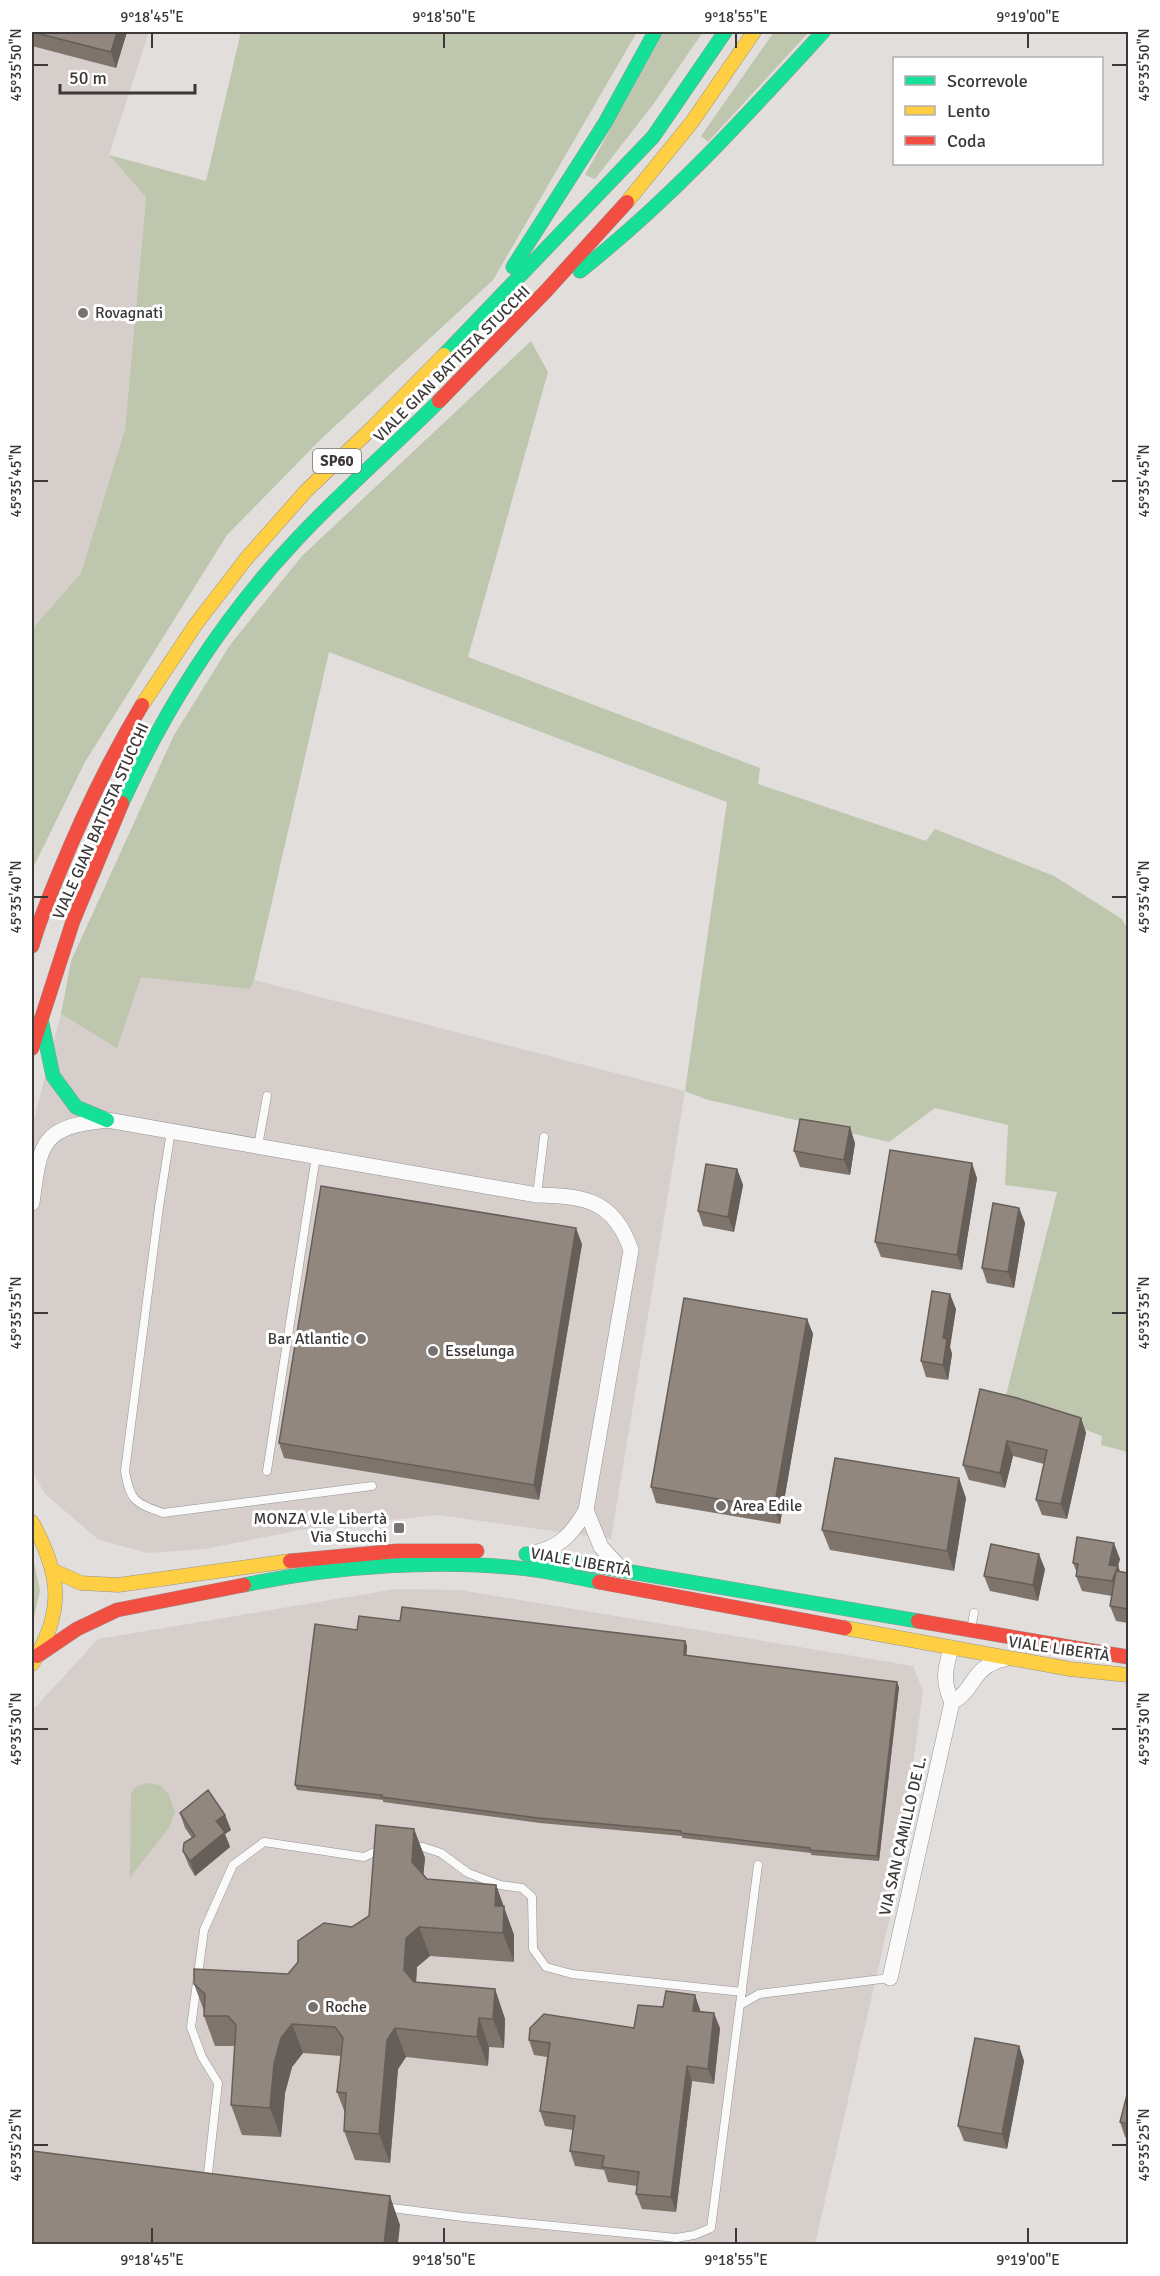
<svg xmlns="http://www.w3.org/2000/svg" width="1160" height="2276" viewBox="0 0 1160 2276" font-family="Signika,sans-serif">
<rect width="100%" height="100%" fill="#e1dedc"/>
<path fill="#d6ceca" d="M32,32H149L109,155L146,197L125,429L81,573L32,629Z
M141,976L250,989L254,980L685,1091L611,1539L438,1515L300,1530L205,1549L148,1553L99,1540L45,1494L32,1471V1127L61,1014L117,1047Z
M396,1589L460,1590L913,1666L923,1691L895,1895L815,2244H32V1711L98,1639Z"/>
<path fill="#bec6ad" d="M241,32H637L493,280L322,438L227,535L85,762L32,870V629L81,573L125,429L146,197L109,155L206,181Z
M664,32H703L652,106L595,179L585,175Z
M774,32H809L708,142L701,136Z
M531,341L548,372L468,657L760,768L758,784L926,841L935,829L1054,876L1122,919L1128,930V1452L1101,1445L1102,1436L1005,1399L1057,1192L1005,1185L1008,1125L935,1108L889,1142L705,1099L685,1091L727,802L329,652L254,980L250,989L141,977L117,1048L61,1014L71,961L174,735L230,645L302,556Z
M32,1553L40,1590L32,1627Z
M147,1783L160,1785L169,1795L175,1812L169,1828L130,1877L131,1793L136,1787Z"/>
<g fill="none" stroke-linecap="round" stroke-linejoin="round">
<g stroke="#959392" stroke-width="9">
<path id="lane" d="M171,1131L159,1207L125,1471C130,1501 135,1503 163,1513L372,1486
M258,1146L267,1096
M537,1195L544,1137
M267,1471L316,1156
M971,1629L974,1613
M413,1847H423L441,1853L468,1873L500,1885L522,1888L532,1897L533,1949L546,1967L572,1974L742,1992
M740,2005L759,1994L890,1978
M207,2182L218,2083L202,2057L191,2027L204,1930L233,1865L264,1842L364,1857L383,1848
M384,2207L463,2217L676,2238L694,2235L711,2228L758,1865"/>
</g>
<g stroke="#959392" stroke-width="16">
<path id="street" d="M32,1203C40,1142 41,1127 107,1120L537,1195C585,1196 614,1200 631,1250L586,1510C573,1533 560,1548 533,1553
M586,1510L601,1547L622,1570
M951,1648C945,1670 942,1681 952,1702
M952,1702C976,1690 971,1666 1005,1659
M890,1978L952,1702"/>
</g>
<g stroke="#959392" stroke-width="15">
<path id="fast" d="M513,267L605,123L655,32
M580,271C670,200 746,116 823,32
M444,355L653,137L725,32
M122,803C166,707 225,615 298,538C343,490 393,447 439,401
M41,1019L53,1076L76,1107L107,1120
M526,1554L918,1621
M244,1585C335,1566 443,1558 536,1570C557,1573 578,1578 599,1582"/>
</g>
<g stroke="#959392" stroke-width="15">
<path id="slow" d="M627,202L692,122L754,32
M142,705L196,624L246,559L306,491L372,428L444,355
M32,1522C61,1575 65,1611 32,1664
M54,1571L81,1583L118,1585L290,1561
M845,1628L1070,1669L1128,1675"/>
</g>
<g stroke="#959392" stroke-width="15">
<path id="jam" d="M439,401L546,291L627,202
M32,946C39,921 49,897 59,873C83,814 109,760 142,705
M32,1048L73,921L122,803
M290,1561L397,1551H477
M599,1582L845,1628
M918,1621L1128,1657
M37,1656L77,1629L117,1610L244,1585"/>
</g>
<use href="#lane" stroke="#fafafa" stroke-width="8"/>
<use href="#street" stroke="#fafafa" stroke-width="15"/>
<use href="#fast" stroke="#16e098" stroke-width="14"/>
<use href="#slow" stroke="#ffcf43" stroke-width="14"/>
<use href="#jam" stroke="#f24e42" stroke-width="14"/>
</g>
<path fill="#7e746c" d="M32,32H127L116,68L32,46Z
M855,1143L850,1175L800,1167L794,1151Z
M737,1169L743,1185L734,1232L703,1226L698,1211Z
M977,1178L962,1270L881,1257L875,1242Z
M1019,1208L1025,1223L1014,1288L987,1283L982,1268Z
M582,1244L539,1500L284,1458L279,1443Z
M956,1309L950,1347L952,1354L948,1380L926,1377L921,1361Z
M807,1319L813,1334L780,1524L656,1503L651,1487Z
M980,1389L1081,1418L1086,1433L1067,1519L1042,1515L1036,1500L1044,1464L1013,1456L1005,1488L969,1480L963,1465Z
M966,1498L954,1571L830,1550L822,1530Z
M1120,1559L1118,1566L1120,1572L1128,1573V1623L1116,1621L1110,1606L1112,1596L1082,1591L1076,1576L1077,1573L1073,1563Z
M1045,1569L1038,1601L990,1591L984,1576Z
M400,1621L685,1641L687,1646L686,1655L899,1687L879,1861L811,1855V1853L682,1838V1836L540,1823L383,1802V1800L297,1790L295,1785L357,1630Z
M180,1813L225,1815L231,1830L225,1834L230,1847L195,1876L189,1866L183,1851L192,1838L185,1828Z
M414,1829L425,1858L423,1875L427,1879L496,1885L514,1935V1962L430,1956L417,1967L416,1982L495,1989L505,2019L504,2048L489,2047L488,2066L406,2057L398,2069L390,2163L355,2160L344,2131L345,2113L337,2092L341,2056L303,2053L292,2067L285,2093L281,2137L242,2135L231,2105L235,2046H215L204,2016V2011L194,1984L288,1974L369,1916Z
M695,1995L700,2010V2012L720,2028L714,2084L692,2081L676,2212L642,2209L636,2194L637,2186L608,2182L604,2170L575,2166L570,2151L573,2130L545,2126L540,2111L547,2057L534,2055L529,2040L634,2028L663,2007Z
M1019,2046L1024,2061L1007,2149L964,2141L958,2126Z
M1128,2091V2138L1125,2137L1120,2122Z"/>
<path fill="#665e58" d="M117,32H127L116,68L111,52Z
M850,1127L855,1143L850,1175L844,1160Z
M972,1163L977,1178L962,1270L957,1255Z
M737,1169L743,1185L734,1232L728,1217Z
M1019,1208L1025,1223L1014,1288L1008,1272Z
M576,1228L582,1244L539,1500L534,1485Z
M950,1294L956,1309L950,1347L952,1354L948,1380L943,1365V1338Z
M807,1319L813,1334L780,1524L774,1509Z
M1081,1418L1086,1433L1067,1519L1061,1504Z
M1007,1441L1013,1456L1005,1488L1000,1473Z
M959,1478L966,1498L954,1571L947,1551Z
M1114,1543L1120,1559L1117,1568L1118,1566L1124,1582L1118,1597L1112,1581L1109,1565Z
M1039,1554L1045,1569L1038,1601L1033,1585Z
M685,1641L687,1646L686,1660L684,1655Z
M897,1682L899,1687L879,1861L877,1856Z
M225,1815L231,1830L225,1834L230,1847L195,1876L190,1861L216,1821Z
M414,1829L425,1858L422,1891L412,1862Z
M496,1885L514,1935V1962L503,1933L495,1906Z
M419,1927L430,1956L417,1967L415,1999L404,1970L406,1938Z
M495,1989L505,2019L504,2048L493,2019Z
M695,1995L700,2010L698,2026L693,2011Z
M714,2013L720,2028L714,2084L708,2069Z
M479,2018L489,2047L488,2066L477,2037Z
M292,2024L303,2053L292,2067L285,2093L281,2137L270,2108L274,2064L281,2038Z
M395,2028L406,2057L398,2069L390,2163L379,2134L387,2040Z
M1019,2046L1024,2061L1007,2149L1002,2134Z
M687,2066L692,2081L676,2212L671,2197Z
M390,2196L400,2225L398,2244H384Z"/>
<path fill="#92877e" stroke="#665e58" stroke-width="1.5" d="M32,32H117L111,52Z
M800,1119L850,1127L844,1160L794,1151Z
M890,1150L972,1163L957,1255L875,1242Z
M706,1164L737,1169L728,1217L698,1211Z
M321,1186L576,1228L534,1485L279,1443Z
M993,1203L1019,1208L1008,1272L982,1268Z
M932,1291L950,1294L943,1338L947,1339L943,1365L921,1361Z
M684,1298L807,1319L774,1509L651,1487Z
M980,1389L1017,1398L1081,1418L1061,1504L1036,1500L1047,1450L1007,1441L1000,1473L963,1465Z
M835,1458L959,1478L947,1551L822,1530Z
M1077,1537L1114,1543L1109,1565L1118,1566L1116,1571L1128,1573V1609L1110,1606L1116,1571L1112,1581L1076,1576L1078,1564L1073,1563Z
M991,1544L1039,1554L1033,1585L984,1576Z
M402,1607L685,1641L684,1655L897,1682L877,1856L810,1850V1848L681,1833V1831L538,1818L381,1797L382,1795L295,1785L315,1624L357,1630L359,1616L400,1621Z
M208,1790L225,1815L216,1821L225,1832L190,1861L183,1851L184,1843L195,1836L180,1813Z
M376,1825L414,1829L412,1862L427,1879L496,1885L495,1906H504L503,1933L419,1927L406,1938L404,1970L414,1982L495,1989L493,2019L479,2018L477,2037L395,2028L387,2040L379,2134L344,2131L346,2093L337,2092L343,2038L335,2027L292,2024L281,2038L274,2064L270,2108L231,2105L236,2025L228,2016H204L205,1994L194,1984V1969L288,1974L298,1962V1941L324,1923L352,1927L369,1916Z
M666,1991L695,1995L693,2011L714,2013L708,2069L687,2066L671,2197L636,2194L639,2172L602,2167L604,2156L570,2151L575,2116L540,2111L550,2043L529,2040L530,2028L544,2014L634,2028L638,2005L663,2007Z
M975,2038L1019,2046L1002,2134L958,2126Z
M1128,2091V2124L1120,2122Z
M32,2151L390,2196L384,2244H32Z"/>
<path fill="none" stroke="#3b3837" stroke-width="2" d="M152,33V48M444,33V48M736,33V48M1028,33V48M33,65H48M1112,65H1127M33,481H48M1112,481H1127M33,897H48M1112,897H1127M33,1313H48M1112,1313H1127M33,1729H48M1112,1729H1127M33,2145H48M1112,2145H1127M152,2228V2243M444,2228V2243M736,2228V2243M1028,2228V2243"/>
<g fill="#757271" stroke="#fff" stroke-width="2">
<circle cx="83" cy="313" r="6"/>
<circle cx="361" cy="1339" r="6"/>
<circle cx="433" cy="1351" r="6"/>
<circle cx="721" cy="1506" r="6"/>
<rect x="393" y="1522" width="12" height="12" rx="3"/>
<circle cx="313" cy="2007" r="6"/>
</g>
<g text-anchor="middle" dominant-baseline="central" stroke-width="6" stroke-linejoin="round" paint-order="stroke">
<rect fill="#fff" stroke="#767473" stroke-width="1.5" x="313" y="449" width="48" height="24" rx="4.5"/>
<g font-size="15" font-weight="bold" fill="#3b3837">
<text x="337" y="461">SP60</text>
</g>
<g font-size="16" fill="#3b3837" stroke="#fff" text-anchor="start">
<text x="95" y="313">Rovagnati</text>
<text x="349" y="1339" text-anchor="end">Bar Atlantic</text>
<text x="445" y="1351">Esselunga</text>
<text x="733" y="1506">Area Edile</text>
<text x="387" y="1519" text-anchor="end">MONZA V.le Libertà<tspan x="387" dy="18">Via Stucchi</tspan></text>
<text x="325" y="2007">Roche</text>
</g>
<g font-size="16" fill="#3b3837" stroke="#fff">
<text transform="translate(452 364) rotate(-45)">VIALE GIAN BATTISTA STUCCHI</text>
<text transform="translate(101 821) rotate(-66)">VIALE GIAN BATTISTA STUCCHI</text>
<text transform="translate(581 1562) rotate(10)">VIALE LIBERTÀ</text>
<text transform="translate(1059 1649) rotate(8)">VIALE LIBERTÀ</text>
<text transform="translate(903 1836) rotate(-77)">VIA SAN CAMILLO DE L.</text>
</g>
</g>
<rect width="1160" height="2276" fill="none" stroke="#ffffff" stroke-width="66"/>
<rect x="893" y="57" width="210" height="108" fill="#ffffff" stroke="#b1afaf" stroke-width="1.5"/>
<rect x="905" y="76" width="30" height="9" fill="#16e098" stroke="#b1afaf" stroke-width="1.5"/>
<text x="947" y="87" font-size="18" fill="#3b3837">Scorrevole</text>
<rect x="905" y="106" width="30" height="9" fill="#ffcf43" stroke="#b1afaf" stroke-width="1.5"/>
<text x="947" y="117" font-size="18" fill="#3b3837">Lento</text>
<rect x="905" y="136" width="30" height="9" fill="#f24e42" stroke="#b1afaf" stroke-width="1.5"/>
<text x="947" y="147" font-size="18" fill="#3b3837">Coda</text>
<path d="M60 84v9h135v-9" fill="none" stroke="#3b3837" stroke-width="3"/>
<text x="69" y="84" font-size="18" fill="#3b3837" stroke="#ffffff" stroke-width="4.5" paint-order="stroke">50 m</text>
<rect x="33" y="33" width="1094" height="2210" fill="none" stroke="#3b3837" stroke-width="2"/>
<g font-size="15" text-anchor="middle" fill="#3b3837">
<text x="152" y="22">9°18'45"E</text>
<text x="444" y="22">9°18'50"E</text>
<text x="736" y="22">9°18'55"E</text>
<text x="1028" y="22">9°19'00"E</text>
<text transform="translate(16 65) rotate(-90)" y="5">45°35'50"N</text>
<text transform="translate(1144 65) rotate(-90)" y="5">45°35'50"N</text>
<text transform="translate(16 481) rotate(-90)" y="5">45°35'45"N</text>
<text transform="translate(1144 481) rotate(-90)" y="5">45°35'45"N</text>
<text transform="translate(16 897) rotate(-90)" y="5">45°35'40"N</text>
<text transform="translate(1144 897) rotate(-90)" y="5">45°35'40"N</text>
<text transform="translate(16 1313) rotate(-90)" y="5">45°35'35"N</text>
<text transform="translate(1144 1313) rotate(-90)" y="5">45°35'35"N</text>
<text transform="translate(16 1729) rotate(-90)" y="5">45°35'30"N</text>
<text transform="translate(1144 1729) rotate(-90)" y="5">45°35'30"N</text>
<text transform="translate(16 2145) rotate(-90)" y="5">45°35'25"N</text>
<text transform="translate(1144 2145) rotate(-90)" y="5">45°35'25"N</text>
<text x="152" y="2265">9°18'45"E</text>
<text x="444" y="2265">9°18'50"E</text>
<text x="736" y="2265">9°18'55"E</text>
<text x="1028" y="2265">9°19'00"E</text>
</g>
</svg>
